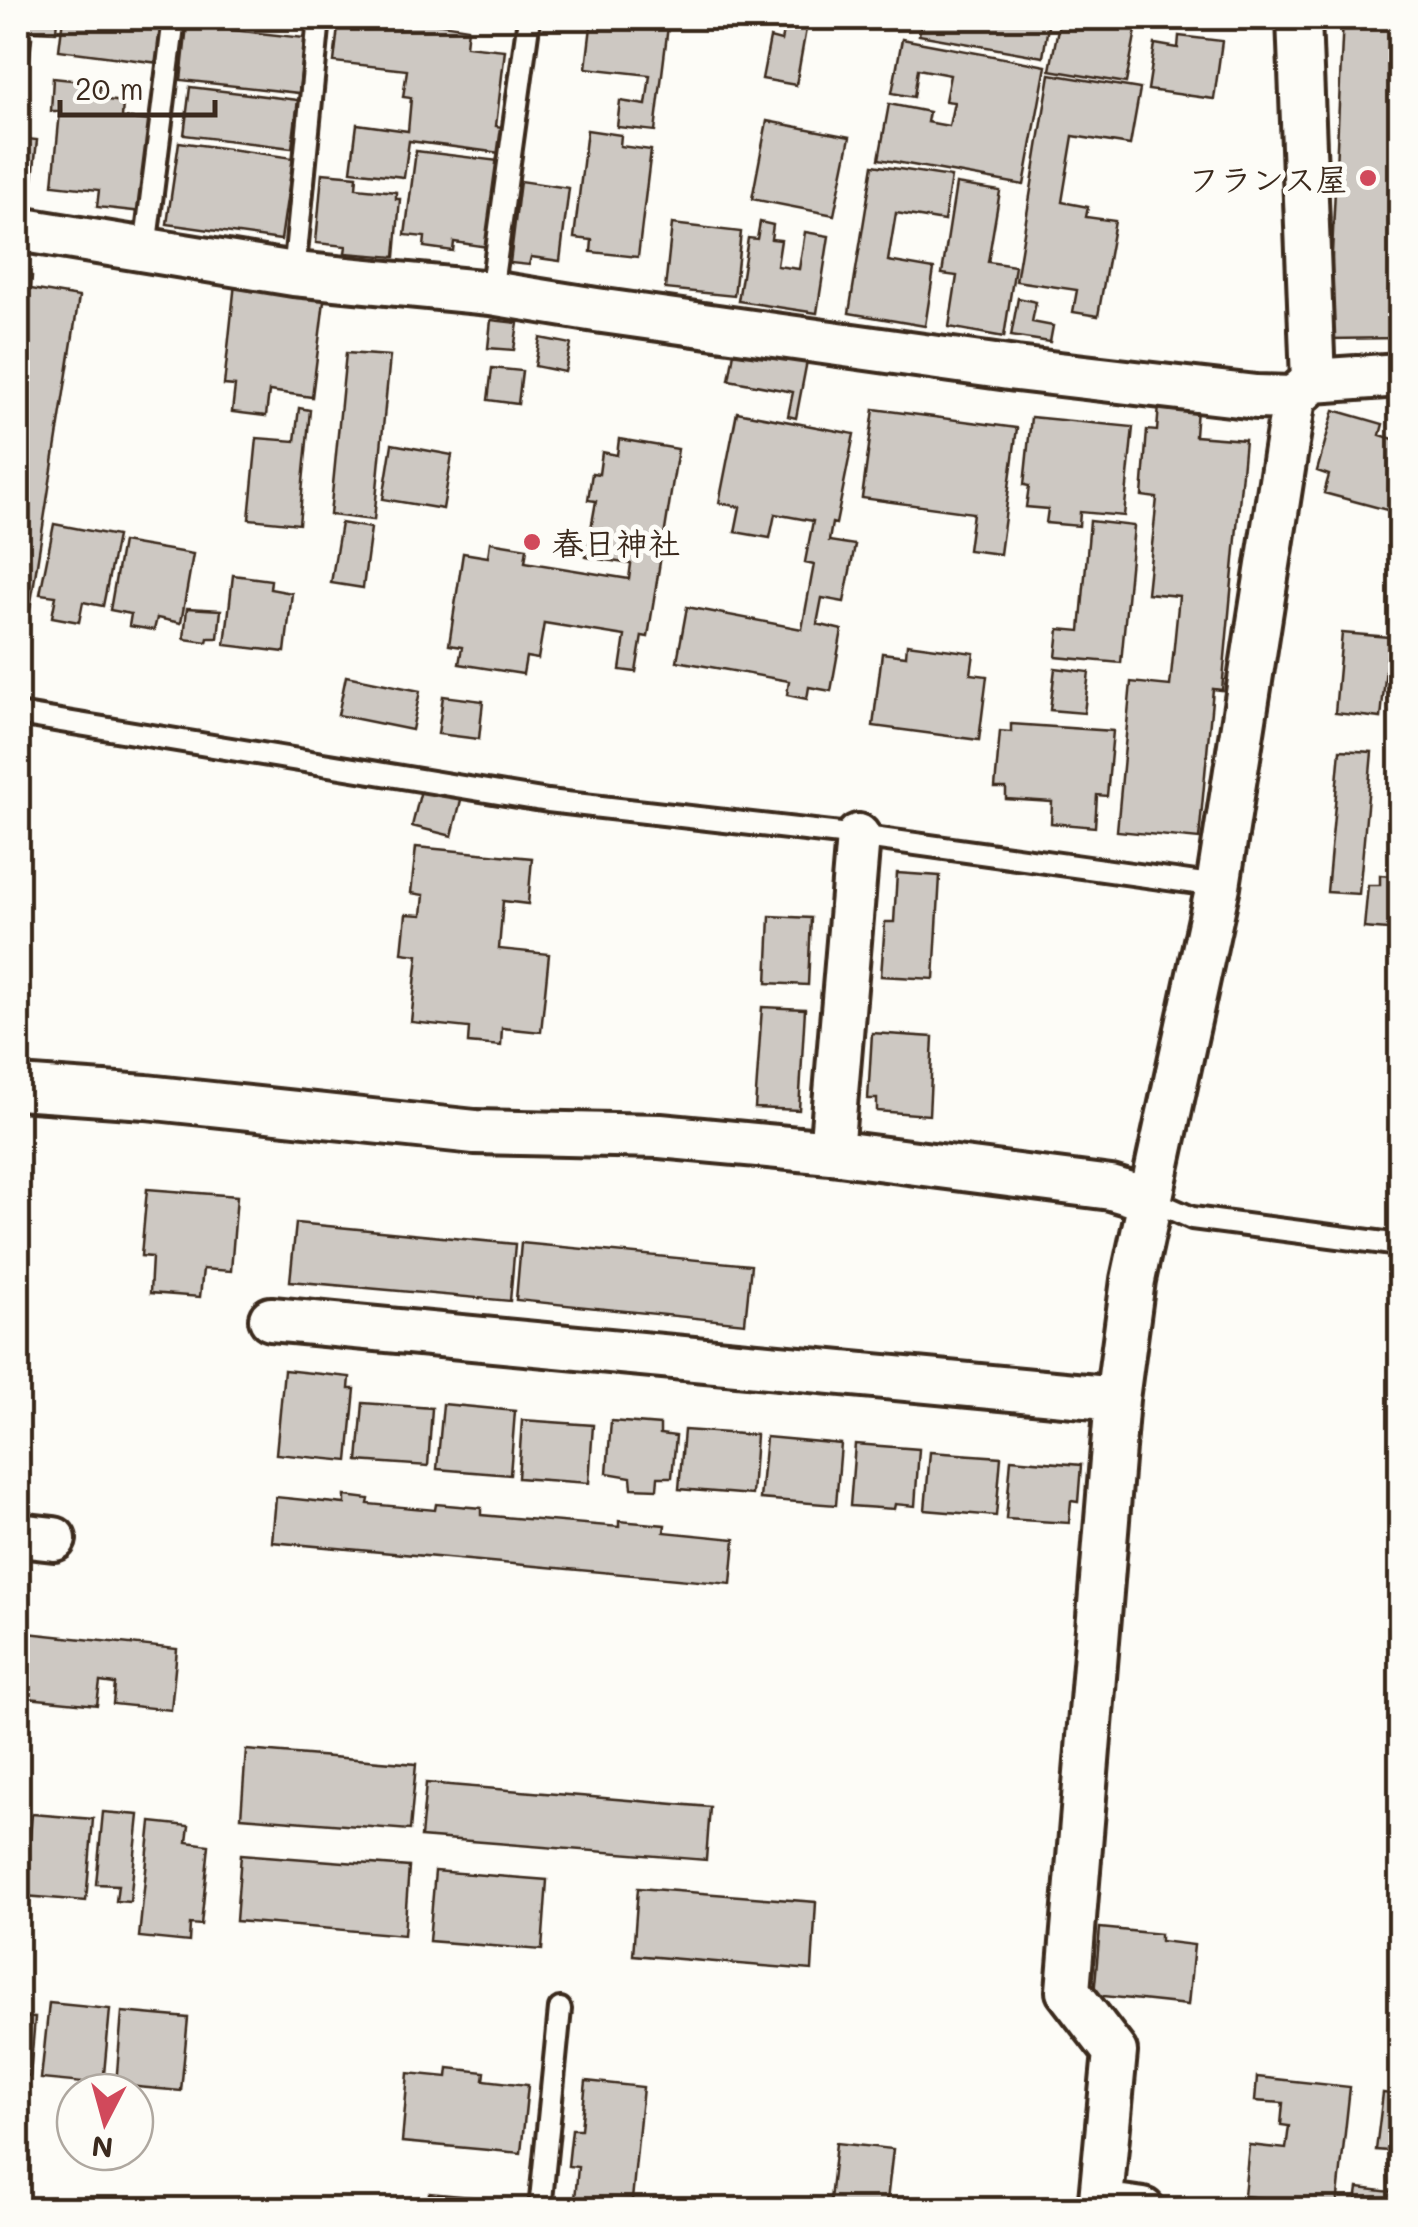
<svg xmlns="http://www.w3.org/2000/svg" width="1418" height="2227" viewBox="0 0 1418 2227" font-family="Mali,'Klee One',sans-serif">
<rect width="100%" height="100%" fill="#fdfcf7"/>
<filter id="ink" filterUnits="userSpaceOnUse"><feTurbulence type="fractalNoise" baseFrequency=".01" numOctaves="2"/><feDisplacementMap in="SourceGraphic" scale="20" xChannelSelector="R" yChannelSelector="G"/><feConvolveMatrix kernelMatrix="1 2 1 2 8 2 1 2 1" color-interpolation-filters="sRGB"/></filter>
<g filter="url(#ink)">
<path fill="#cdc8c2" stroke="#3b2a1e" stroke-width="2.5" d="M18,18H57L56,32L18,30Z
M63,18H165L159,63L59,50Z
M339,18L437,19L436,23L468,28L466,46L505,50L496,126L502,127L500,153L409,141L404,177L351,171L357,124L408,131L411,98L403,97L407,70L334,62Z
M592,18H669L655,131L617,127L620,101L646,105L650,75L586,68Z
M786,18H808L796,85L762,79L770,38L781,41Z
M922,18H1034L1049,20L1043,57L919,35Z
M1060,18L1098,23L1099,18H1122L1121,22L1137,25L1126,83L1050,70Z
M1343,18H1400V338L1328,339Z
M187,25L305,38L299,93L181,80Z
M1179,36L1222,41L1214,99L1148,90L1155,44L1178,48Z
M18,37L32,38L28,76L18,75Z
M902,39L1046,66L1024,185L879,159L889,104L929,112L927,122L949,126L954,102L945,101L950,75L918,69L914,97L892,93Z
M1050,74L1140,89L1130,145L1073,136L1062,202L1088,207L1086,217L1115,221L1098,316L1073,312L1077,290L1016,281Z
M53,78L100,83L99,99L123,102L122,118L152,121L143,212L97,207L99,190L53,185L60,111H51Z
M190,87L298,100L292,148L184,135Z
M767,121L850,137L834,215L752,199Z
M587,130L621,135L620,146L651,150L638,257L591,252L592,240L574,238Z
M18,138L37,140L31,198L18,196Z
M179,142L293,158L281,240L167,224Z
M416,151L499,161L488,247L454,242L453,251L424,247L425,237L405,235Z
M873,165L951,177L944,221L896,213L888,261L934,269L925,326L849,313Z
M322,173L357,176L356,188L396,192V199H400L395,257L345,253L346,246L316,243Z
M520,181L569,188L560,261L531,257L529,265L510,263Z
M956,184L1000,191L988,262L1015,266L1004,337L949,327L957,276L942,274Z
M760,222L773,225L771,239L781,240L777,266L799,269L805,232L829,236L817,313L738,301L748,238L757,239Z
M672,224L741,232L734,296L665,289Z
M18,274L32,276L31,289L79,297L30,609L18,607V443L23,410L18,409Z
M235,283L325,293L312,397L269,391L266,416L232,412L235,386L224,385Z
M1018,298L1036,302L1032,322L1053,326L1050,342L1011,336Z
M491,320L518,323L514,350L488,348Z
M540,338L571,344L565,372L535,366Z
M735,347L807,361L796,418L788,416L793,392L729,380Z
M346,353L390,356L374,520L330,515Z
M492,368L522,371L518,404L488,400Z
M1159,405L1197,408L1195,436L1245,440L1222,690L1213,689L1199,839L1117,831L1131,682L1170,686L1179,596L1147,593L1157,498L1142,496L1147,430L1157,431Z
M299,408L310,410L299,524L249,519L257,438L295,441Z
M874,409L1017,428L1000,554L968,550L973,513L862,498Z
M1334,410L1383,424L1380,435L1400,441V504L1398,513L1324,493L1329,475L1317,471Z
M737,412L854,434L836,524L832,523L829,541L855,545L844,602L822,598L817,624L842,630L831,691L809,687L807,699L787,695L789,681L677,661L687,607L802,629L814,564L805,562L813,521L775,514L770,538L735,532L740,507L719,503Z
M1031,417L1133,427L1124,516L1080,512L1079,526L1046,523L1048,509L1026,507L1029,486L1024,485Z
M619,439L678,449L648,637L642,636L636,672L620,670L625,636L544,623L538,659L526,657L523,674L459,664L462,647L449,645L463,553L488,557L490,542L527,548L525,562L629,579L631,564L586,557L596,501L588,500L592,473L599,474L602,452L617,455Z
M392,444L452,455L443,509L383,499Z
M1090,521L1134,526L1121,663L1056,657L1059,629L1080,631Z
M341,523L371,528L363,588L331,583Z
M54,524L117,536L103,606L83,602L79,622L52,617L56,596L40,594Z
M122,542L193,554L181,623L157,618L154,630L129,626L131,614L110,610Z
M233,575L271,580L270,589L292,593L285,652L225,645Z
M187,608L221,610L218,638H208L207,642L184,639Z
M1342,633L1389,637L1381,718L1335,713Z
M907,644L974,653L971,674L987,676L979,740L873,726L882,653L906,656Z
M1055,668L1089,672L1084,713L1050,710Z
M346,676L420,691L412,730L338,715Z
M443,696L483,701L479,739L438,734Z
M1011,724L1113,731L1107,796L1097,795L1095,827L1051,823L1052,802L1006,799V788H995L1000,731L1011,732Z
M1398,740H1400V782L1394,781Z
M1340,750L1372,752L1359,894L1327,892Z
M422,786L462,796L452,836L412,826Z
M416,847L532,858L528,904L503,901L499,949L549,954L541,1032L502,1028L501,1046L468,1043L469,1028L411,1022L418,955L402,953L406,914L422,915L424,895L411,893Z
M897,873L940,876L934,979L881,976L885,922H894Z
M1380,875L1400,877V931L1364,928L1368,885H1380Z
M770,916L811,918L808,985L767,983Z
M762,1007L805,1009L799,1110L755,1108Z
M872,1033L933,1037L929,1115L877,1111V1099H868Z
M147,1189L237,1196L231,1271L203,1269L200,1297L150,1293L152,1257L141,1256Z
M296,1223L515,1244L510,1301L290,1281Z
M521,1243L751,1265L745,1323L516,1300Z
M284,1370L350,1377L349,1389H355L348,1461L276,1454Z
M363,1403L432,1408L428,1466L358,1461Z
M443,1404L515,1411L510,1475L437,1469Z
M522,1420L593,1425L589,1483L518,1478Z
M611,1421L660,1425V1434L676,1436L672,1477H658L657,1489L632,1488L631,1477L607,1473Z
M684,1430L756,1435L752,1495L679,1489Z
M766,1437L841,1444L836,1505L760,1499Z
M855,1444L919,1449L915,1506L895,1504L894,1509L850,1506Z
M930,1452L1001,1457L996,1516L925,1510Z
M1011,1459L1081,1465L1078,1502L1071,1501L1069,1523L1006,1519Z
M345,1496L369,1499L368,1504L435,1510L436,1504L481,1508V1515L619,1527V1521L665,1525L664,1532L735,1539L731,1584L272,1542L276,1497L345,1504Z
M18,1632L177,1649L171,1710L113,1704L115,1684L100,1682L97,1705L18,1697Z
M246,1750L416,1764L410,1830L241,1817Z
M426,1783L710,1807L706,1860L421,1837Z
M18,1797L28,1798L19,1892L18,1891Z
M103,1812L139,1815L130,1902L116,1901L118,1885L96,1884Z
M32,1814L93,1819L86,1901L25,1896Z
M151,1822L189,1826L187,1842L209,1845L201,1925L190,1924L189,1942L139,1937Z
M241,1854L409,1867L404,1935L236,1921Z
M435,1871L547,1880L542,1950L429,1941Z
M638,1888L816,1902L812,1970L633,1955Z
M1100,1928L1160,1934V1941L1194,1945L1188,2005L1094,1995Z
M49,2003L110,2009L103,2085L41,2079Z
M122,2012L188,2018L181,2091L116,2085Z
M18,2017L35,2018L30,2076L18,2075Z
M448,2068L485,2072L484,2080L528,2085L521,2153L402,2142L408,2073L447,2077Z
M1257,2077L1350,2087L1337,2206L1244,2196L1249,2145L1286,2149L1289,2126L1281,2125L1283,2103L1255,2101Z
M586,2081L643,2087L631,2210H574L578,2167L568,2166L572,2129H581Z
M1383,2093L1400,2095V2152L1376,2150Z
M836,2143L893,2149L886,2210H829Z
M1358,2188L1400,2193V2210H1355Z
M429,2193L481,2198V2206L510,2210H401L402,2198L428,2201Z"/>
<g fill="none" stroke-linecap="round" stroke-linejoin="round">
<g stroke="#3b2a1e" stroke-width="28">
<path id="service" d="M145,249L174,18
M294,274L319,18
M491,293L529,18
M18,714L548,801L858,836L1218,886
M1151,1200L1192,1218L1400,1245
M540,2210L560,2009"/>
</g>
<g stroke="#3b2a1e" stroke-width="50">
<path id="minor" d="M1299,18L1313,381
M18,229L294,274L491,293L596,310L1016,369L1256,397L1294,398L1313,381L1400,375
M18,1088L146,1097L475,1132L660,1136L831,1152L1111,1188L1151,1200
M831,1152L858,836
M271,1319L1117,1399
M18,1535L54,1539
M1101,2204L1143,2210
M1100,2210L1115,2052L1068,1991L1117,1399L1133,1280L1218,886L1294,398"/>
</g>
<use href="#service" stroke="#fdfcf7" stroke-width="20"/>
<use href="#minor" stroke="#fdfcf7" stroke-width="42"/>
</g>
</g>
<g fill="#d1495b" stroke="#fdfcf7" stroke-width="4">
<circle cx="1368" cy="178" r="10"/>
<circle cx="532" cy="542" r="10"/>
</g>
<g text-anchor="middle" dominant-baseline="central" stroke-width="10" stroke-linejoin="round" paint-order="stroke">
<g font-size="32" font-weight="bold" fill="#3b2a1e" stroke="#fdfcf7" text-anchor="end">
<text x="1348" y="178">フランス屋</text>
<text x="552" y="542" text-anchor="start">春日神社</text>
</g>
</g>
<rect width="1418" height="2227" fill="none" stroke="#fdfcf7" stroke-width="60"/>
<rect x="30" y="30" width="1358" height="2167" fill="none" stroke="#3b2a1e" stroke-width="4" filter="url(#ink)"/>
<g transform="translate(105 2122) rotate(186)"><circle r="48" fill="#fdfcf7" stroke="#afa8a0" stroke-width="2.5"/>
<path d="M0-8L18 38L0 25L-18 38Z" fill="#d1495b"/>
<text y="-15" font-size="28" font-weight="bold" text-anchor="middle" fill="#3b2a1e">N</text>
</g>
<path d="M60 100v15h155v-15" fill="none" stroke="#3b2a1e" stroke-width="5"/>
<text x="75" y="100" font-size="30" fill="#3b2a1e" stroke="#fdfcf7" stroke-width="8" paint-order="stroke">20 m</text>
</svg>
